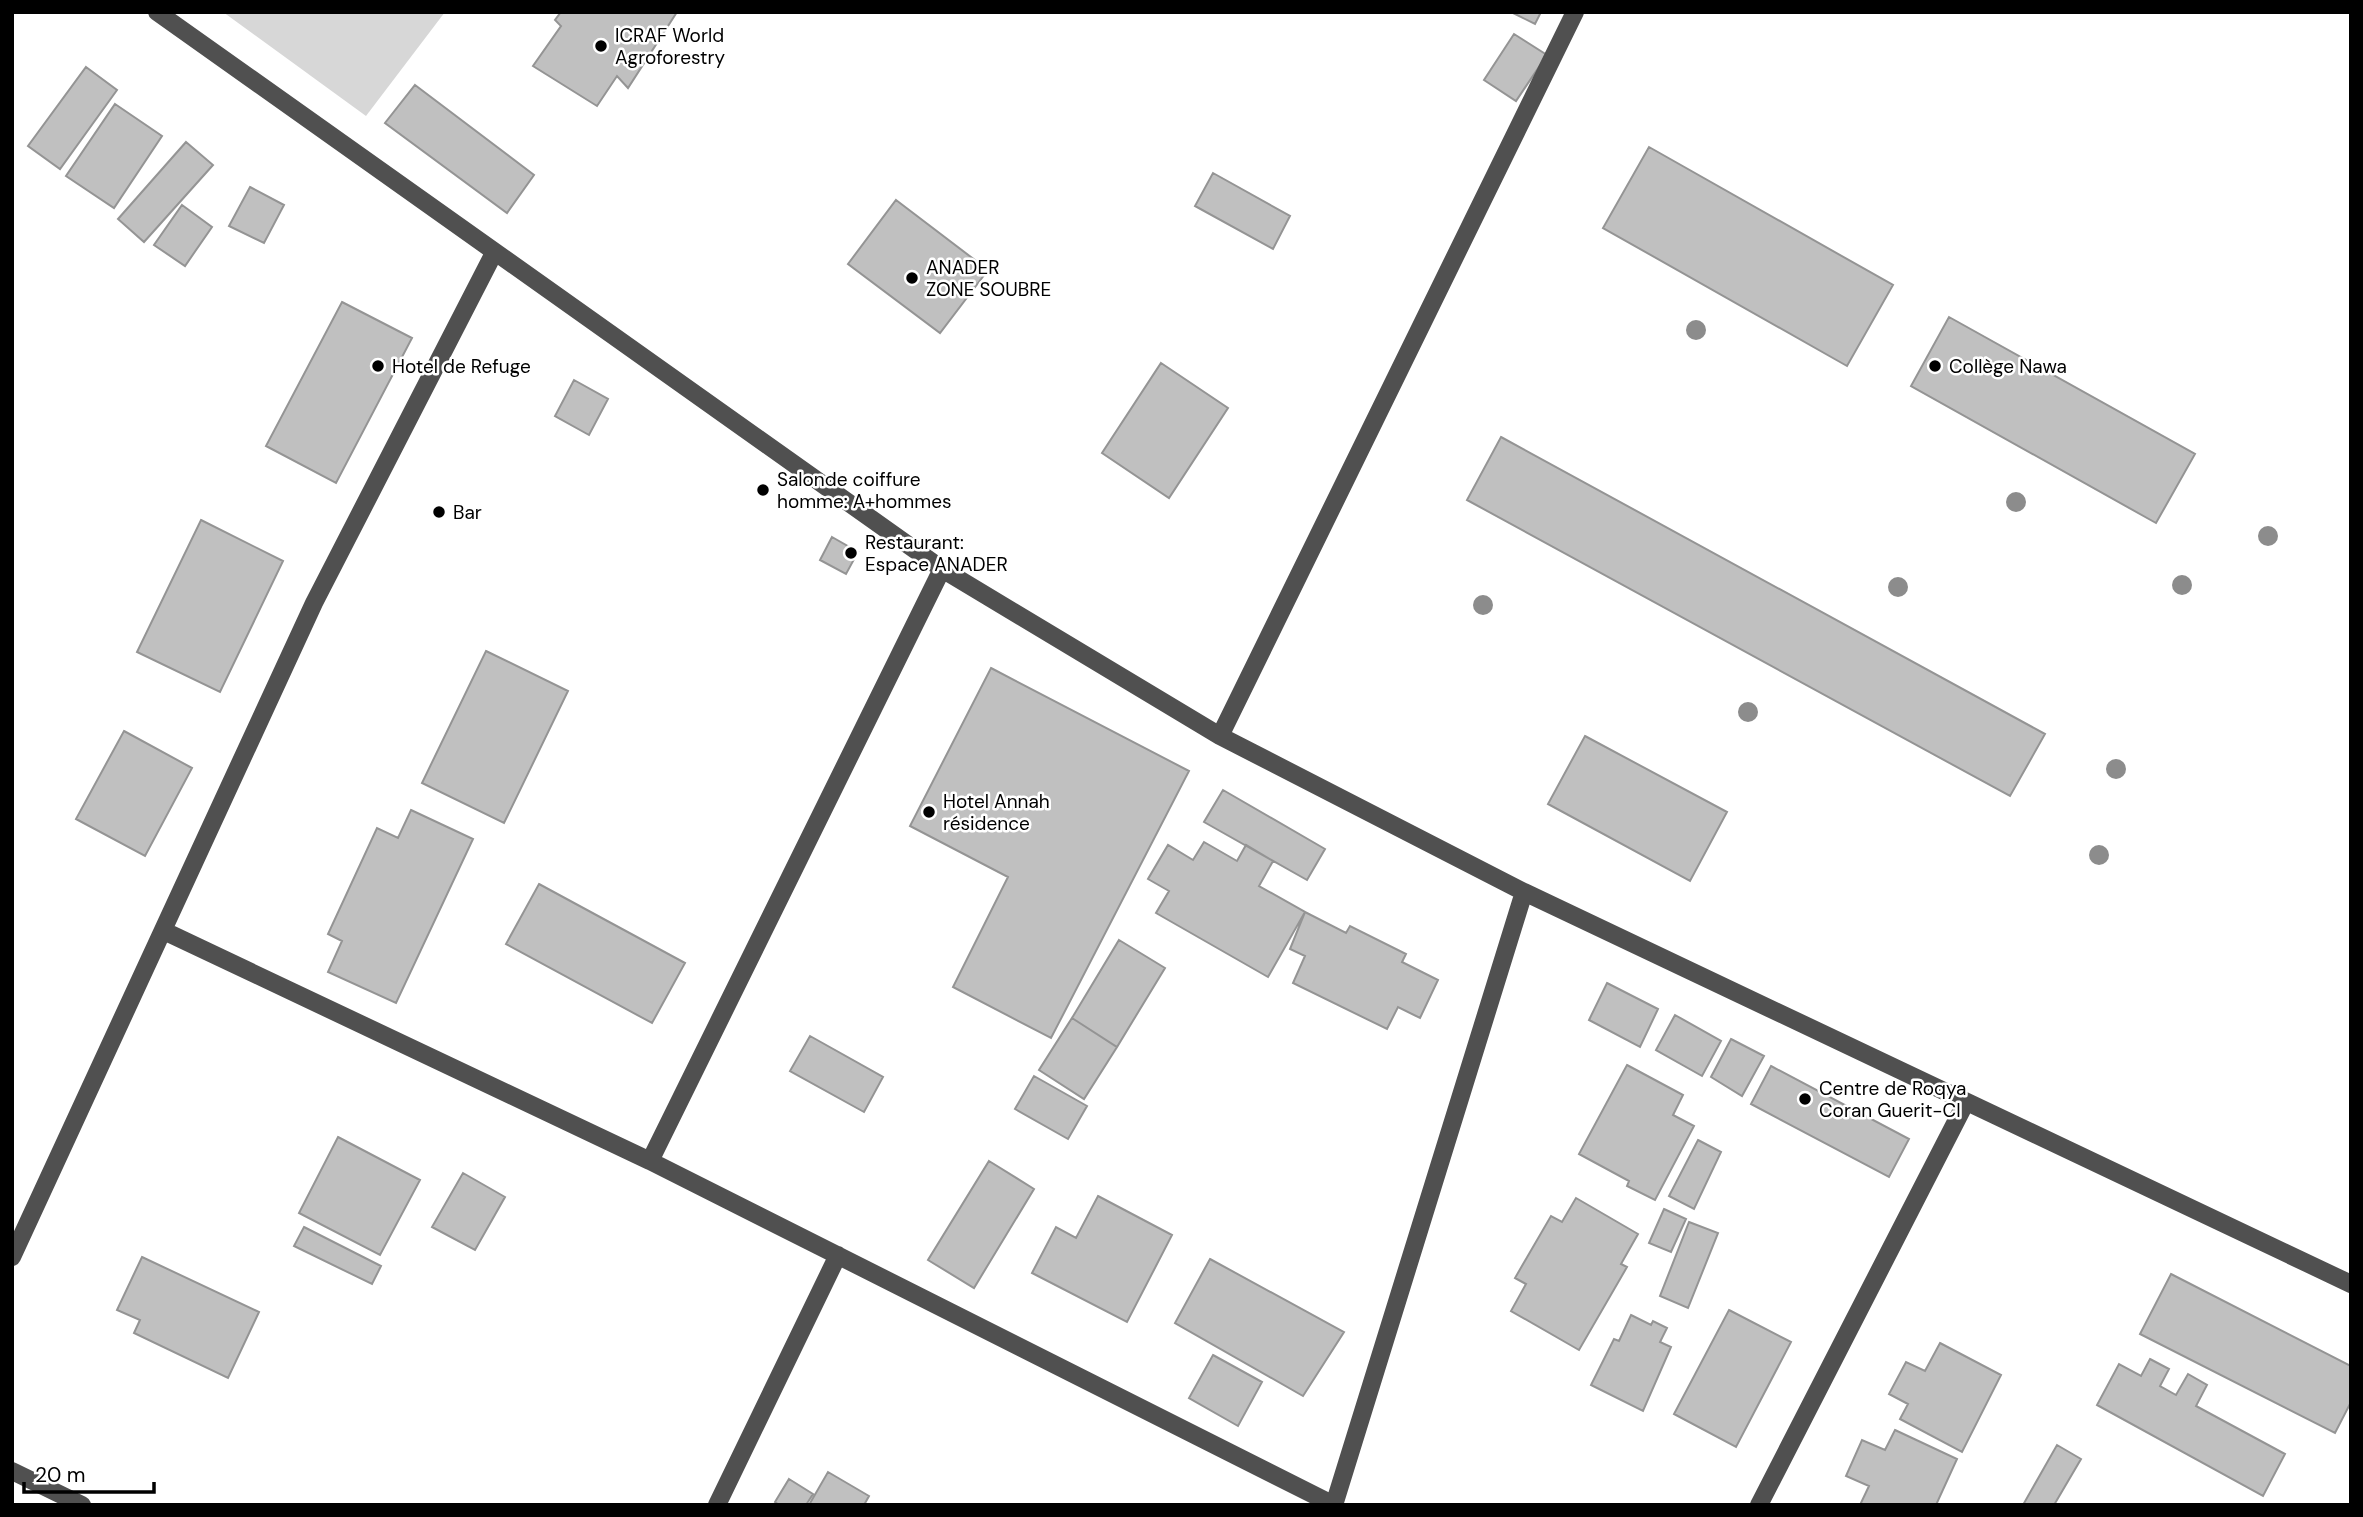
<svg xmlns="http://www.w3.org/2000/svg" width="2363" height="1517" viewBox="0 0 2363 1517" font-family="'DM Sans',sans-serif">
<rect width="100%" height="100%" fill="#fff"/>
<path fill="#d7d7d7" d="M223,12H445L366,116Z"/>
<path fill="#c0c0c0" stroke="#949494" stroke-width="2" d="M561,12H677L628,88L617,76L597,106L533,66L561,26L555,20Z
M1511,12H1541L1535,24Z
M1514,34L1547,55L1516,101L1484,80Z
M86,67L117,90L60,169L28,146Z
M415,85L534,175L507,213L385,123Z
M115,104L162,136L114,208L66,176Z
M186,142L213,165L144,242L118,219Z
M1649,147L1893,285L1847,366L1603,228Z
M1213,173L1290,216L1273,249L1195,206Z
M250,187L284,205L264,243L229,226Z
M896,200L988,270L940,333L848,264Z
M182,205L212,227L185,266L154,245Z
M342,302L412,338L336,483L266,446Z
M1949,317L2195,454L2156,523L1911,386Z
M1161,363L1228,408L1169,498L1102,453Z
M574,380L608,399L589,435L555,416Z
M1501,437L2045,734L2010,796L1467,500Z
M201,520L283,561L220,692L137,652Z
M832,537L858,552L846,574L820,560Z
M486,651L568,691L504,823L422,783Z
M991,668L1189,771L1051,1038L953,987L1008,877L910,826Z
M124,731L192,768L145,856L76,819Z
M1585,736L1727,812L1690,881L1548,804Z
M1223,790L1325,849L1307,880L1204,822Z
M411,810L473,839L396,1003L328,972L342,941L328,934L377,828L398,838Z
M1204,842L1237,861L1246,845L1273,861L1259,886L1305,912L1268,977L1156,913L1169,891L1148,879L1168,845L1193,860Z
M539,884L685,963L652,1023L506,944Z
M1305,912L1346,933L1350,926L1406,954L1402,962L1438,980L1420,1018L1398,1007L1387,1029L1293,983L1305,956L1290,949Z
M1119,940L1165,968L1117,1047L1072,1018Z
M1607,983L1658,1009L1640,1047L1589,1020Z
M1675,1015L1721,1041L1702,1076L1656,1050Z
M1072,1018L1117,1047L1084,1099L1039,1070Z
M810,1036L883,1077L864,1112L790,1071Z
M1731,1039L1764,1056L1742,1096L1711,1077Z
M1627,1065L1683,1095L1673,1115L1694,1126L1655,1200L1627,1186L1629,1181L1579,1154Z
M1771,1066L1909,1139L1889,1177L1751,1104Z
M1034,1076L1087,1106L1068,1139L1015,1109Z
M338,1137L420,1180L380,1255L299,1213Z
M1698,1140L1721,1152L1694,1209L1669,1196Z
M989,1161L1034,1189L974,1288L928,1260Z
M463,1173L505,1197L475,1250L432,1227Z
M1098,1196L1172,1235L1127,1322L1032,1273L1056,1227L1076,1238Z
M1576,1198L1638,1234L1621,1264L1627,1267L1579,1350L1511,1311L1526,1284L1515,1278L1551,1216L1562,1222Z
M1664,1209L1686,1219L1671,1252L1649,1243Z
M1689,1222L1718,1233L1688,1308L1660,1296Z
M304,1227L381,1266L372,1284L294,1246Z
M142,1257L259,1312L228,1378L134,1333L140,1320L117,1310Z
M1210,1259L1344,1332L1303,1396L1175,1323Z
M2171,1274L2351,1366V1402L2335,1433L2140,1334Z
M1729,1310L1791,1342L1736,1447L1674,1414Z
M1631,1315L1651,1325L1653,1321L1667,1328L1660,1342L1671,1347L1643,1411L1591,1385L1614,1339L1619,1341Z
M1940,1343L2001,1375L1962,1452L1900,1419L1908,1404L1889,1394L1906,1362L1925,1371Z
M1213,1355L1262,1382L1238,1426L1189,1398Z
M2150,1359L2169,1369L2160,1386L2176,1395L2188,1374L2207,1385L2196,1406L2285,1454L2263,1496L2097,1405L2119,1364L2141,1376Z
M1895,1430L1957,1459L1936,1505H1860L1869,1486L1846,1476L1862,1440L1885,1450Z
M2057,1445L2081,1459L2054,1505H2023Z
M828,1472L869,1496L864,1505H809Z
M789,1479L813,1494L806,1505H779L775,1502Z"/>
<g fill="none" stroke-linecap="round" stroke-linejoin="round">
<path stroke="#505050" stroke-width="18" d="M157,12L942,569L1220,736L1524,892L2351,1284
M1220,736L1575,12
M164,931L650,1161L1334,1505
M650,1161L942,569
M12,1257L314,603L494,253
M12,1471L82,1505
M717,1505L838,1255
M1334,1505L1524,892
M1759,1505L1966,1102"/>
</g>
<g fill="#8c8c8c">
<circle cx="1696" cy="330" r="10"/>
<circle cx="2016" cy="502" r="10"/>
<circle cx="2268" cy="536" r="10"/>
<circle cx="2182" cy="585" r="10"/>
<circle cx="1898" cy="587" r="10"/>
<circle cx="1483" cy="605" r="10"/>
<circle cx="1748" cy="712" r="10"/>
<circle cx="2116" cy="769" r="10"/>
<circle cx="2099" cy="855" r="10"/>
</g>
<g fill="#000" stroke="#fff" stroke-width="2.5">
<circle cx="601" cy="46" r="7"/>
<circle cx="912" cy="278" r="7"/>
<circle cx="378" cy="366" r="7"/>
<circle cx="1935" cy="366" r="7"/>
<circle cx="763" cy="490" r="7"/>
<circle cx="439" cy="512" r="7"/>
<circle cx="851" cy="553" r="7"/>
<circle cx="929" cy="812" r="7"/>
<circle cx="1805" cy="1099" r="7"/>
</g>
<g text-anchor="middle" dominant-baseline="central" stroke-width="5" stroke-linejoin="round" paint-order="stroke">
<g font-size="19" fill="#000" stroke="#fff" text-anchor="start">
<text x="615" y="35">ICRAF World<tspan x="615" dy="22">Agroforestry</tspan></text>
<text x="926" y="267">ANADER<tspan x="926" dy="22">ZONE SOUBRE</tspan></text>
<text x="392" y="366">Hotel de Refuge</text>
<text x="1949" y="366">Collège Nawa</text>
<text x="777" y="479">Salonde coiffure<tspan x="777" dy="22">homme: A+hommes</tspan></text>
<text x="453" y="512">Bar</text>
<text x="865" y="542">Restaurant:<tspan x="865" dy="22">Espace ANADER</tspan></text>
<text x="943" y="801">Hotel Annah<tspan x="943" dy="22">résidence</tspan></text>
<text x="1819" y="1088">Centre de Roqya<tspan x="1819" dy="22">Coran Guerit-CI</tspan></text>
</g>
</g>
<rect width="2363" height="1517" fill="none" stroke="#000000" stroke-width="28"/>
<path d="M24 1482v10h130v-10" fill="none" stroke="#000000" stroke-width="3.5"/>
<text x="35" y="1482" font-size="21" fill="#000000" stroke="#ffffff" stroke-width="5" paint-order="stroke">20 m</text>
</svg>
